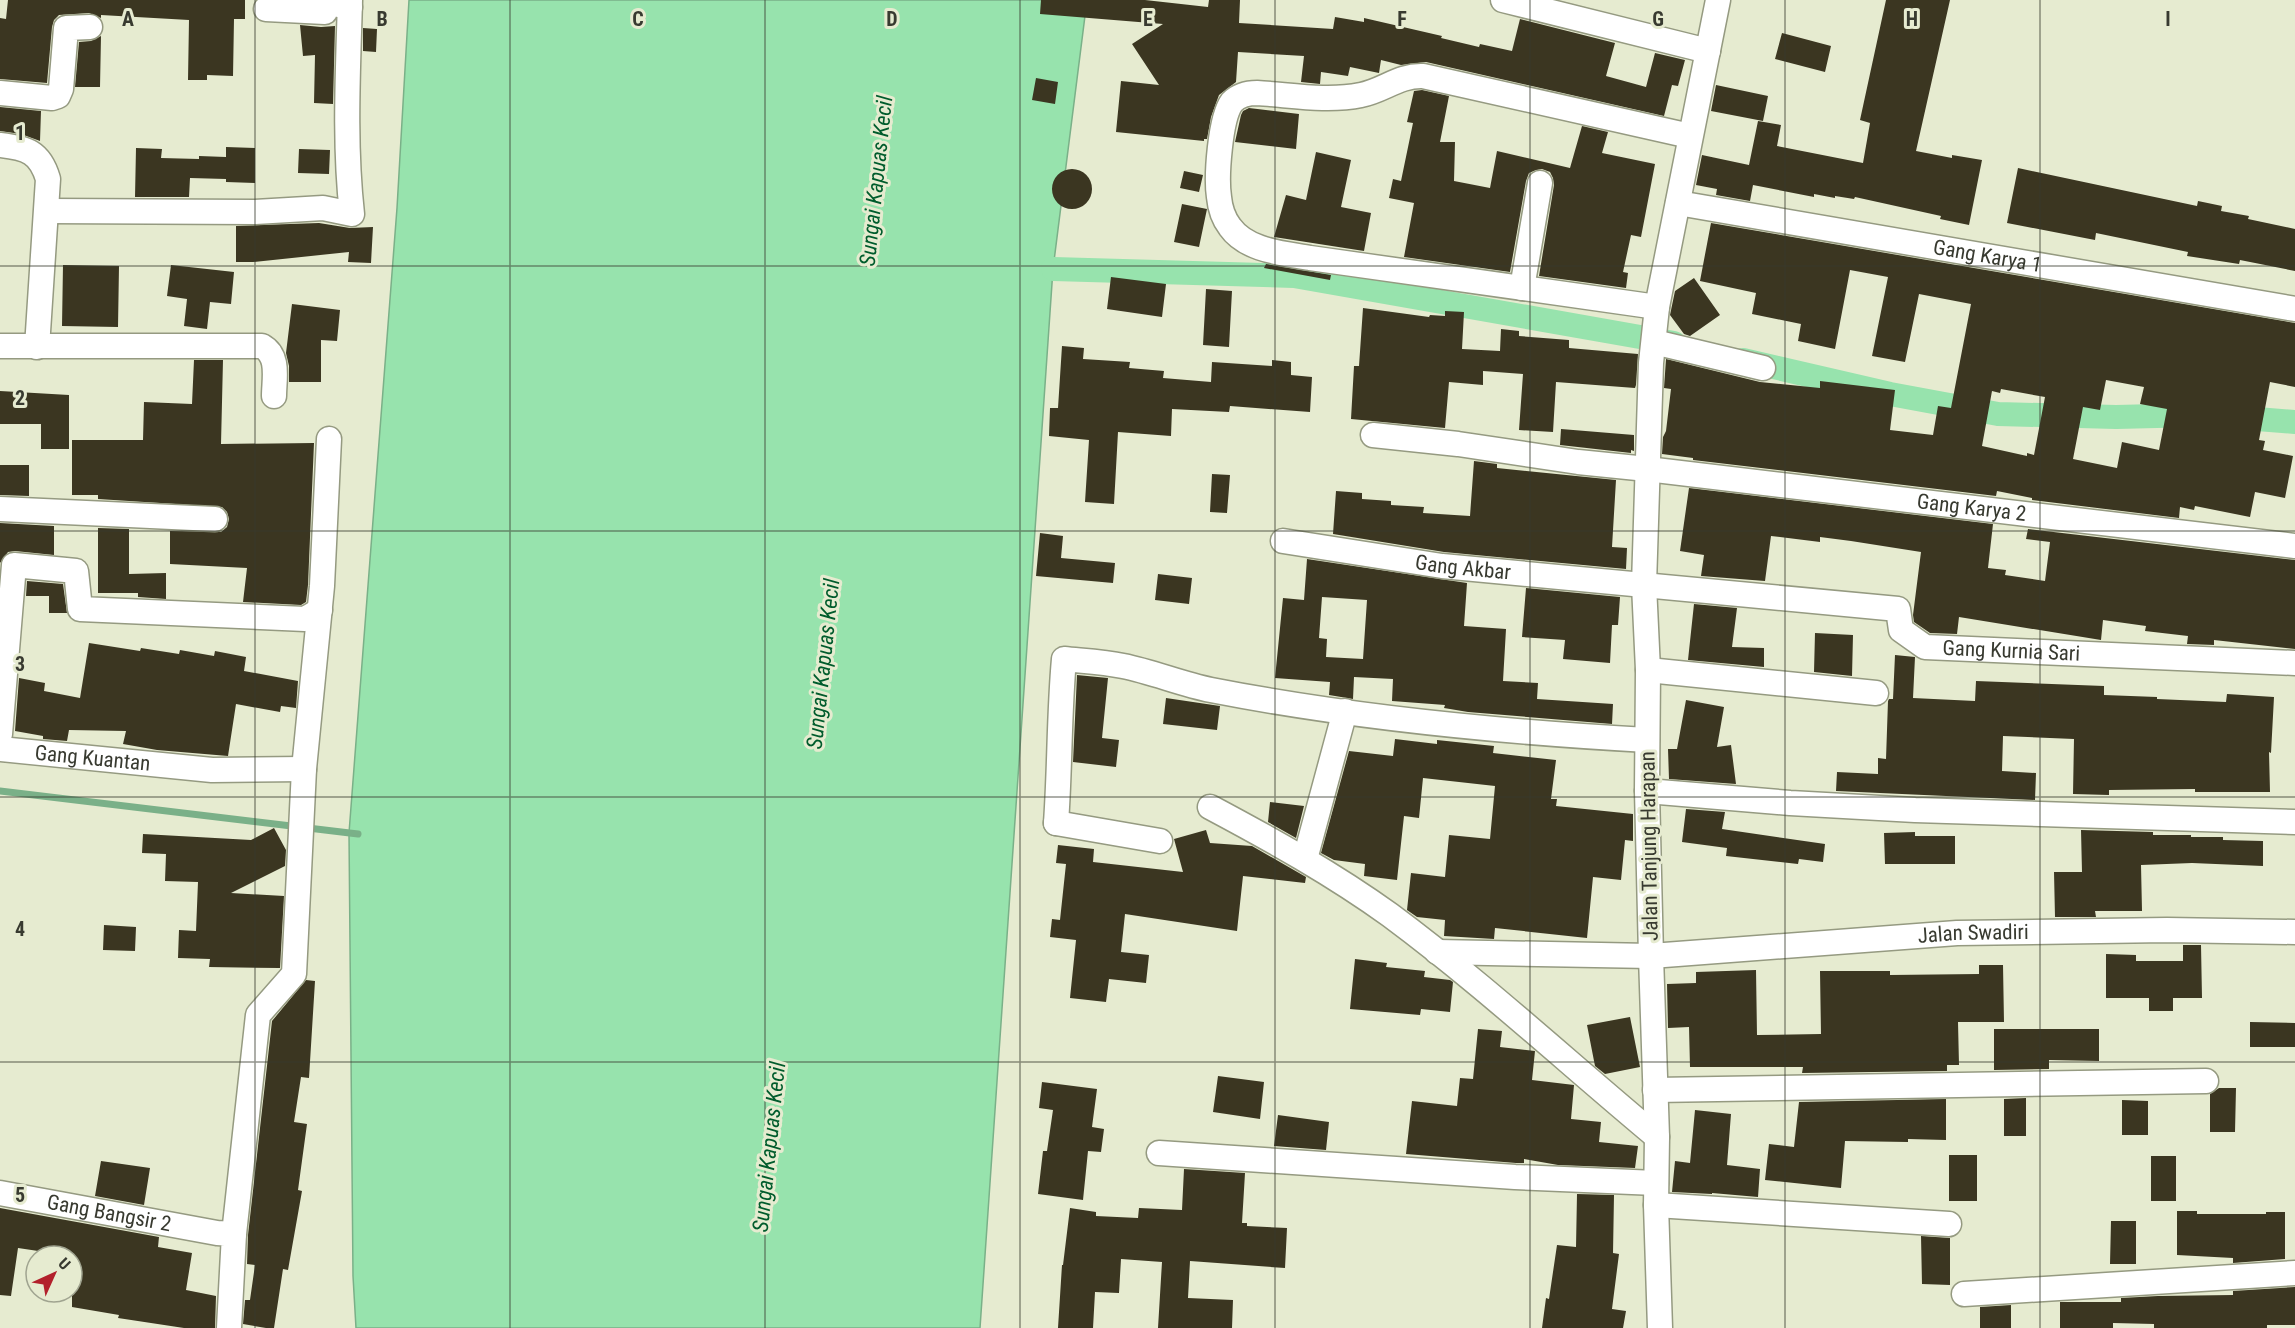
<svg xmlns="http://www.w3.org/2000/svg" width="2295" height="1328" viewBox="0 0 2295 1328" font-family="'Roboto Condensed',sans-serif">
<rect width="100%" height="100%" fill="#e6ebd0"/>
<path fill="#97e3ad" stroke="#7ab088" stroke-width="1.5" d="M409,0H1087L1053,269L980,1328H356L353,1276L349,833L397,208Z"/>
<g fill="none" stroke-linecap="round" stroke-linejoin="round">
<path stroke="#7ab088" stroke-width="7" d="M0,791L358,834"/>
<path stroke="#97e3ad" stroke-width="24" d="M1053,269L1294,276L1674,343
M1743,360L1890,394L1998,414L2116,417L2197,415
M2232,417L2295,422"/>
</g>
<path fill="#3b3621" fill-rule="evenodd" d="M8,0H245V19H234L233,76L207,75V80H188L189,20L101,15V18L89,13L59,15L54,20L52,27L47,83L0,79V18L6,19Z
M1041,0H1145L1208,7L1209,0H1240L1239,23L1333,29L1335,17L1364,22V18L1442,36L1441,38L1479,47L1480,44L1512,51L1520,19L1615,43L1606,76L1646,87L1655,53L1685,60L1678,86L1672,85L1664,116L1426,62L1401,65L1381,60L1379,73L1350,67L1348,76L1321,72L1320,84L1301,82L1304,56L1238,52L1236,82L1219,95L1211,117L1207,139H1204V141L1116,132L1121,81L1159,85L1132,44L1163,24L1040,14Z
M1886,0H1950L1916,151L1952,158V155L1982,160L1969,225L1940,219L1941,216L1855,197L1854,199L1835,196V198L1814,194V197L1753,185L1750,201L1716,195L1717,189L1696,185L1702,155L1749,165L1758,121L1781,125L1777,146L1863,163L1870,123L1860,120Z
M300,25L321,27L335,26L333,104L314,103L315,55L303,56Z
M363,28L377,29L376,52L363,51Z
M1782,33L1831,46L1825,72L1775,59Z
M101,36L100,87H75L79,42L91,41Z
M1036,78L1058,82L1055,104L1032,100Z
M1716,85L1768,96L1763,121L1711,111Z
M1422,90L1449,96L1440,142H1455L1454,181L1490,188L1497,151L1570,168L1582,126L1608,132L1602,153L1655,164L1641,237L1631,235L1623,272L1628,273L1626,288L1539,276L1554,185L1553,178L1550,172L1542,169L1536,170L1529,173L1526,181L1510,272L1404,257L1414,203L1389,198L1393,179L1401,181L1413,123L1407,122L1414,91Z
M0,107L41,111L40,141L21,134L0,131Z
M1249,108L1299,114L1296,149L1235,142L1241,115L1243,111Z
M226,147L255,148V183L226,182V179L190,178L189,197H135L136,148L162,149L161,158L199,159V156L226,157Z
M299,149L330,150L329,174L298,173Z
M1316,152L1351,160L1341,207L1371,213L1364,251L1274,237L1286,195L1306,200Z
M2018,168L2197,206L2198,201L2222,206L2221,211L2249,216L2248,219L2295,229V271L2240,260L2239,264L2187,256L2188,252L2096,233L2095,240L2007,223Z
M1052 189a20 20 0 1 1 40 0a20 20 0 1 1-40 0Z
M1184,171L1203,175L1199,192L1180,188Z
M1182,204L1207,209L1199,247L1174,242Z
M319,223L350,228L373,227L371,263L348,262L349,252L253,262H236V226Z
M1711,223L2295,323V387L2270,382L2259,440L2265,441L2263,450L2293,456L2285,498L2255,492L2250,517L2195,506L2194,510L2180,507L2179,518L2032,500V498L1997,491L1996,496L1693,460V458L1662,454L1663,437L1666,431L1671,389L1664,388L1666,359L1760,382L1820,388V381L1895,390L1890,430L1933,435L1938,406L1951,408L1971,304L1919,294L1905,362L1872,356L1888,277L1850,270L1835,349L1798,341L1801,324L1752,314L1756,293L1700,281ZM2106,380L2144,387L2140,404L2167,409L2159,450L2122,442L2117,468L2073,459L2083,407L2100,410ZM2001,389L2045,397L2034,455L2027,453V456L1982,446L1992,391L2000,393Z
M1266,264L1331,275L1330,280L1264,268Z
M63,265L119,266L118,327L62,326Z
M171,265L234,272L231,304L210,302L207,329L184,326L187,299L167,296Z
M1111,277L1166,284L1162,317L1107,309Z
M1694,278L1720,315L1690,336L1684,334L1670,315L1675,291Z
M1206,289L1232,291L1229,347L1203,345Z
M292,304L340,310L337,341L321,340V382H289V366L286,353Z
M1363,308L1429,317L1430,315L1445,316V311L1464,312L1462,349L1500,351L1501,329L1519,331V336L1569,340V348L1638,354L1636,385L1635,388L1556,382L1553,432L1519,430L1523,374L1483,371V385L1449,382L1445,428L1351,419L1354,366H1359Z
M1062,346L1084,348L1083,359L1130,362L1129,368L1164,371L1163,378L1211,382L1212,362L1272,366V360L1291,362V375L1312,377L1310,412L1230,406L1229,412L1172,409L1171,436L1118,432L1114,504L1085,502L1089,440L1049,436L1050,408H1058Z
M194,360H223L221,444L314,443L308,585L306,602L301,605L243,602L247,568L170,564V531L221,532L227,527L229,519L227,512L222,507L98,499V495H72V440H143L144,402L192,404Z
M0,391L69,395V449H41V424H0Z
M1561,429L1634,435V451L1631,450V453L1560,445Z
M1474,461L1497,464V468L1616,480L1612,547L1627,548L1626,569L1444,552L1333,534L1336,491L1362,493V499L1391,501V505L1424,507L1423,513L1470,516Z
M0,465H29V496L0,495Z
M1212,474L1230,475L1227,513L1210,512Z
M1689,488L1993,524L1988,568L2006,570L2005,575L2045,581L2050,542L2026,539L2028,529L2295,560V649L2214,640V645L2187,644L2188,636L2145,631L2146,626L2103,620L2101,640L1959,617L1957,634L1930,633L1914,622L1913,615L1921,552L1851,541L1820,537V542L1771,536L1765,581L1701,576L1704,555L1680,551Z
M0,523L54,526V555L15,551L8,552L0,563Z
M98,528L129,529V574L166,573V599L138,597V593H98Z
M1040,533L1063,536L1061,558L1115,563L1113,583L1036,576Z
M1307,559L1467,583L1464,626L1506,629L1503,681L1538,683L1537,699L1613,704L1612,724L1468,712L1444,708L1445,705L1392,701L1393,679L1354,677L1353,699L1329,695L1330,682L1275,678L1283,598L1304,600ZM1322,597L1367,600L1363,659L1326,657L1327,639L1319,638Z
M1158,574L1192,578L1189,604L1155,600Z
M27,581L63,584L67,613H49V596H26Z
M1526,588L1620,597L1618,625H1612L1610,663L1563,659L1565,640L1522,637Z
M1694,604L1737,608L1732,647L1764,648V667L1688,660Z
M1815,633L1853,635L1852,676L1814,672Z
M89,643L140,651L141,648L179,654L180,650L214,656L215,651L246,657L244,671L298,681L296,708L281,706L280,712L236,704L228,756L157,750L123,744L126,731L69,730L67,741L43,739V736L15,731L19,678L45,683L44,691L80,698Z
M1895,655L1915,657L1913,698L1975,701L1976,681L2104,686V695L2157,697V699L2226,702L2227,694L2274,697L2271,753L2269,752L2270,792H2195V789L2109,790V795L2073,794L2074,739L2003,736L2002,771L2036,773L2035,800L1836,791L1837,772L1878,774V758L1886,759L1888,701L1889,699H1893Z
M1077,675L1108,678L1102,738L1119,740L1116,767L1073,762Z
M1166,698L1220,706L1217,730L1163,724Z
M1686,700L1724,707L1717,747L1731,745L1736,784L1669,779L1668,749H1677Z
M1395,739L1437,744V740L1494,746L1493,753L1556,760L1551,799H1557L1556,806L1633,814V841L1625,840L1621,880L1593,877L1587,938L1495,928L1494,939L1444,936L1445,920L1417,917L1407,910L1411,873L1445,877L1449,835L1490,839L1495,786L1423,778L1419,818L1404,816L1397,880L1364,876L1365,864L1334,860L1321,853L1349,751L1393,756Z
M1270,802L1304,806L1296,838L1268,822Z
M1686,809L1725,812L1722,829L1825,844L1823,862L1799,859L1798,864L1726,856L1727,848L1682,842Z
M274,828L286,850L285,866L231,893L284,896L280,968L209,967L210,959L178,958L179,930L196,931L198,882L165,881L166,854L142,853L143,834L251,840Z
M1206,830L1210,843L1252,846L1306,877L1305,883L1243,876L1237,931L1125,914L1121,952L1149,955L1146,983L1109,979L1106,1002L1070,998L1076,940L1050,937L1052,919L1060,920L1066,864L1056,863L1058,845L1094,849L1093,862L1183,872L1174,839Z
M2081,830L2153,832V835H2191V837H2223V840L2263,841V866L2192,863L2141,865L2142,911H2095L2096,917H2055L2054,872H2082Z
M1915,832V836H1955V864H1885L1884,833Z
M104,925L136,927L135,951L103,950Z
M2183,945H2201L2202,998H2173V1011H2149V998H2106V954L2136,955V961H2183Z
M1355,959L1387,963L1386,967L1425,971L1424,977L1450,980L1453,982L1450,1012L1421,1009L1420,1015L1350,1009Z
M1979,965H2003L2004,1022H1958L1959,1065H1947V1071L1802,1073L1803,1067H1690L1689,1027L1668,1028L1667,984L1696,983V972L1756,970L1757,1035L1821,1034L1820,971H1890V975L1979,974Z
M306,980L315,981L309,1078L301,1077L294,1122L307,1124L298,1190L302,1191L288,1270L283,1269L274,1328H266L243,1324L245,1300H250L255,1265L247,1264L248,1235L272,1021Z
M1630,1017L1640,1067L1605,1074L1595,1066L1587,1025Z
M2250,1022L2295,1023V1047H2250Z
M1478,1029L1502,1031L1500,1047L1535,1051L1532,1080L1574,1085L1571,1119L1601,1122L1599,1142L1638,1146L1635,1168L1558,1165L1524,1159V1163H1516L1406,1154L1412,1101L1457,1106L1460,1078L1473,1079Z
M1994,1029H2099V1061L2049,1060V1069L1994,1070Z
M1218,1076L1264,1082L1260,1119L1213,1112Z
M1042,1082L1097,1089L1092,1127L1104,1129L1101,1152L1088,1151L1083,1200L1038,1194L1043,1151H1047L1053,1110L1039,1108Z
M2219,1088H2236L2235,1132H2210V1094Z
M2026,1098V1136H2004V1099Z
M1946,1099V1140L1908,1139V1142L1845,1141L1841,1188L1765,1180L1769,1144L1794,1147L1799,1102Z
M2122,1100L2148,1101V1135H2122Z
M1695,1110L1731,1114L1727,1165L1760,1169L1758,1197L1712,1193V1194L1672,1192L1675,1161L1690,1163Z
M1278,1115L1329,1122L1326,1150L1274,1146Z
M1949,1155H1977V1201H1949Z
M2151,1156H2176V1201H2151Z
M101,1161L150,1168L144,1205L95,1196Z
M1184,1169L1245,1173L1242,1223H1247V1226L1287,1228L1285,1268L1190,1261L1188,1298L1233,1300L1232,1328H1158L1162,1262L1121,1259L1119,1293L1095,1292L1093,1328H1058L1062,1265H1063L1070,1208L1096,1212V1216L1138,1218L1139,1208L1182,1210Z
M1577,1194L1614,1195L1613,1253L1619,1254L1612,1309L1626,1311L1623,1328H1542L1546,1298L1549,1299L1557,1245L1576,1247Z
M0,1208L159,1237L158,1247L192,1253L186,1290L216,1296L215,1328H184L118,1318L119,1315L72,1307V1256L18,1248L11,1296L0,1295Z
M2177,1211H2197V1214H2266V1212H2285V1259L2233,1263V1258L2177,1255Z
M2111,1221H2136V1264H2110Z
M1921,1236L1950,1238V1285L1922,1284Z
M2295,1287V1325H2267V1328H2154V1324L2113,1323V1328H2060V1302H2121V1298L2158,1296L2233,1295V1291Z
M2011,1305V1328H1980V1307Z"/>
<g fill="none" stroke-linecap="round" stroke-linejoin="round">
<g stroke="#959a81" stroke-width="27">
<g id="minor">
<path d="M1503,0L1708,51"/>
<path d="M266,9L325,12L327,3L350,7"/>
<path d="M0,93L52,98L58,96L61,89L66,28L90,27"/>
<path d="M0,145C27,148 40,152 48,179L37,347"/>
<path id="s1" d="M1678,203L2295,309"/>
<path d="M47,211L255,212L323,208L352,214C344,143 348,71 350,0"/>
<path d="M1522,288L1540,183"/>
<path d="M1657,307L1310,258C1283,253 1247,251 1230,227C1223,218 1220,208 1219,197C1216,177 1220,118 1232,102C1239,95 1248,93 1257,93C1291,95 1327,102 1361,95C1383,91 1399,75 1423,76L1690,136"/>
<path d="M1654,342L1763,368"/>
<path d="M0,346H262C280,356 274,379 274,396"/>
<path id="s2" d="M1373,435L1458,444L1578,462L1647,469L2295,546"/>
<path d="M0,509L215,519"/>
<path id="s3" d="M1283,541L1442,566L1898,609L1901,630L1925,647L2295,663"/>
<path d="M1648,670L1876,693"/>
<path d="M0,734L14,565L76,571L80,609L305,619L320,610"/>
<path id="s4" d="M0,749L212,770L304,769"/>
<path d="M1647,791L1790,803L1915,810L2295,822"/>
<path d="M1210,807C1272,840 1333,874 1390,915C1483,984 1568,1063 1657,1137"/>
<path d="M1056,823C1060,768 1059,714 1064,659C1083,661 1104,662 1123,666C1153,672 1181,684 1211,690C1354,718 1501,732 1647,740"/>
<path d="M1056,823L1160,841"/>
<path d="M1305,859L1345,711"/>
<path id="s5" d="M1437,952L1651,956L1957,933L2167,930L2295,932"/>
<path d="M1655,1090L2206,1081"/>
<path d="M1159,1153L1515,1177L1656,1183"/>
<path id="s6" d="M0,1193L217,1233L234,1234L229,1328"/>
<path d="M1656,1205L1949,1224"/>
<path d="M234,1234L258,1015L294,974L304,769L322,586L329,439"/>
<path d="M1964,1294L2295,1273"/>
<path d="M1660,1328L1656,1205L1657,1137L1651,956L1647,791L1648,670L1644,585L1651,363L1657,307L1718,0"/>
</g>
</g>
<use href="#minor" stroke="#fff" stroke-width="24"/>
</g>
<path fill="none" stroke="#383a30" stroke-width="1.5" stroke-opacity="0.55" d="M255,0V1328M510,0V1328M765,0V1328M1020,0V1328M1275,0V1328M1530,0V1328M1785,0V1328M2040,0V1328M0,266H2295M0,531H2295M0,797H2295M0,1062H2295"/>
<g text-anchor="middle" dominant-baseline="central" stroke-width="6" stroke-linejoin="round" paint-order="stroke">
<g font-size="21" fill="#383a30" stroke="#e6ebd0">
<text stroke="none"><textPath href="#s1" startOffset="314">Gang Karya 1</textPath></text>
<text stroke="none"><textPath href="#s2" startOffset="603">Gang Karya 2</textPath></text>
<text stroke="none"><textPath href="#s3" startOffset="182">Gang Akbar</textPath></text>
<text stroke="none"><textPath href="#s3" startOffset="756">Gang Kurnia Sari</textPath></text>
<text stroke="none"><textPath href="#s4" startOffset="93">Gang Kuantan</textPath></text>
<text transform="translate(1649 846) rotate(-91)">Jalan Tanjung Harapan</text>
<text stroke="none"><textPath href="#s5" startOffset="537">Jalan Swadiri</textPath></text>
<text stroke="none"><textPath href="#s6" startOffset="111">Gang Bangsir 2</textPath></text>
</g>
<g font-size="22" font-style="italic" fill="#005c2c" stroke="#e6ebd0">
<text transform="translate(876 181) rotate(-84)">Sungai Kapuas Kecil</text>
<text transform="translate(823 664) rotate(-84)">Sungai Kapuas Kecil</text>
<text transform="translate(769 1147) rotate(-84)">Sungai Kapuas Kecil</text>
</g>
</g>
<g font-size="20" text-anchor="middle" font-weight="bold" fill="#383a30" stroke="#e6ebd0" stroke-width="6" stroke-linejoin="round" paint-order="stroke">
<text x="128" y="26">A</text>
<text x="382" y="26">B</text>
<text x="638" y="26">C</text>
<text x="892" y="26">D</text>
<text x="1148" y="26">E</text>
<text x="1402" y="26">F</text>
<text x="1658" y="26">G</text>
<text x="1912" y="26">H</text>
<text x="2168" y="26">I</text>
<text x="20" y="140">1</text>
<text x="20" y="405">2</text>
<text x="20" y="671">3</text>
<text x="20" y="936">4</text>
<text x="20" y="1202">5</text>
</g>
<g transform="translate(54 1274) rotate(45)"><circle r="28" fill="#e6ebd0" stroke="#a0a490" stroke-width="1.5"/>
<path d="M0-4.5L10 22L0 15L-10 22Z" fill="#b2202b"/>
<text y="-9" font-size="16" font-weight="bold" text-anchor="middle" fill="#383a30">U</text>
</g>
</svg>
